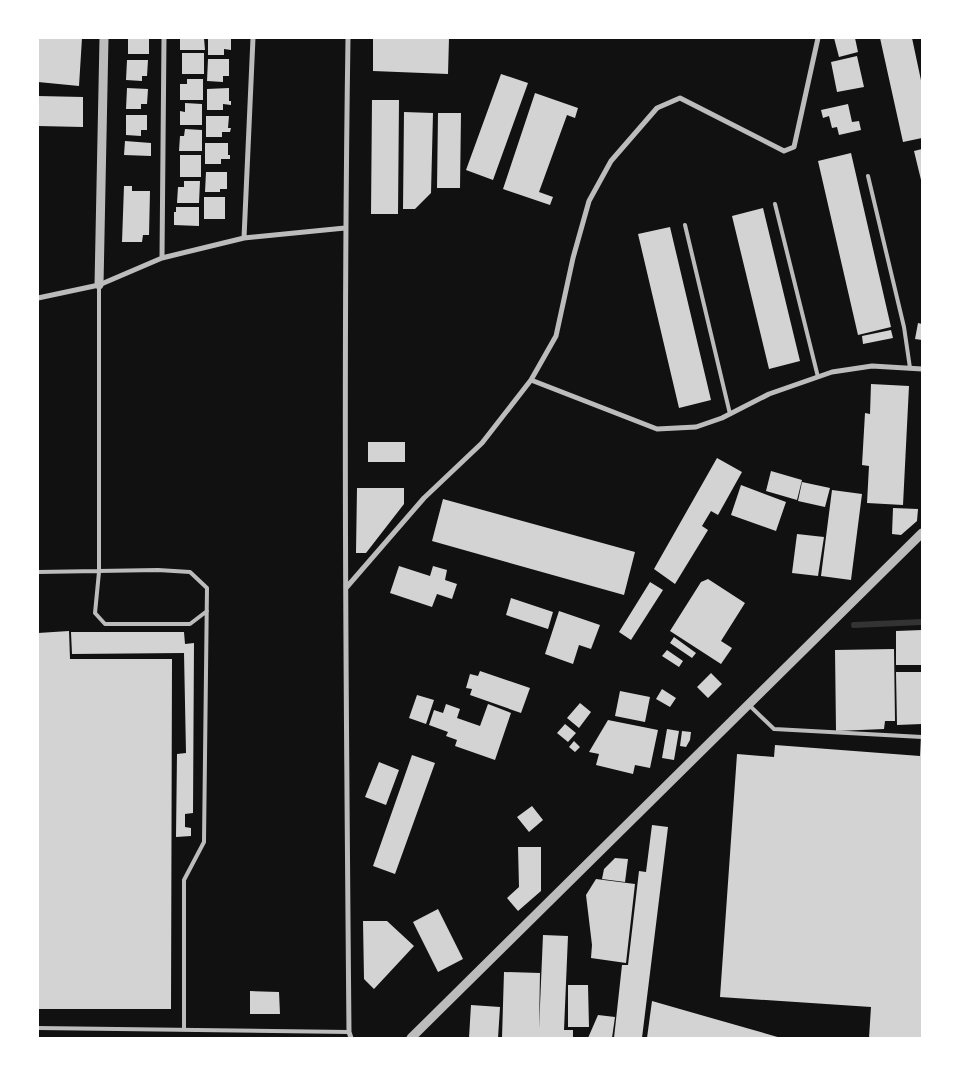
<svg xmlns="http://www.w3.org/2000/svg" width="960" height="1076" viewBox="0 0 960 1076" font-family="Rubik,sans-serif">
<rect width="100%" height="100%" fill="#111"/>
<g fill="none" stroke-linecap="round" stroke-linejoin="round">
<path stroke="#333" stroke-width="6" d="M854,625L922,622"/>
</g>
<path fill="#d3d3d3" d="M38,38H82L79,86L38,82Z
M128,38L149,39V54H128Z
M180,38H204L205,50H180Z
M208,38H231V50L224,49V55H208Z
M373,38H449L448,74L373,71Z
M834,38H855L858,52L839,57Z
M880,38H912L922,85V138L903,142Z
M182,53H204V74H182Z
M857,56L864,87L837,92L831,62Z
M208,59H229V76H223V82L207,81Z
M127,60H148L147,76H142V81L126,80Z
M501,74L528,83L493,180L466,170Z
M187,79H203V100H180V84H187Z
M127,88L148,89L147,104H141V109H126Z
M229,88V101H231V105L223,104V110H207V89Z
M535,93L578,108L575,118L567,115L539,192L553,197L550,205L503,189Z
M38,96L83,97V127L38,126Z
M372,100H399L398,214H371Z
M185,103L202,104V125H180V111L185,112Z
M848,104L852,122L859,121L861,130L839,135L837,127L832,128L829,116L823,118L821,110Z
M404,112L433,113L431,193L415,209H403Z
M438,113H461L460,188H437Z
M126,115H147V130H141V136L126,135Z
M206,116H229L228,128H231L230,132H222V137H206Z
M185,129L202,130V151H179L180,136H184Z
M125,141L151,143V156L124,155Z
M205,143H228V155H230V159H221V164H205Z
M922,149V184L914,151Z
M851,153L891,327L858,335L818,161Z
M180,155H201V177H180Z
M206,172H227V189H220V192H205Z
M184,181H200L199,203H177L178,187H184Z
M124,186H132V191H150L149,235H143L142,242H122Z
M204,197H225V219H204Z
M176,207H199V226L174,225V212H176Z
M763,208L800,361L769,369L732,216Z
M670,227L711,400L679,408L638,234Z
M918,323L922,324V340L915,339Z
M891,330L893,338L863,344L862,336Z
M871,384L909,386L903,505L867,503L869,466L862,465L865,413L870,414Z
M368,442H405V462H368Z
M717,458L742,472L718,515L711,511L702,526L708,530L675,584L654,569Z
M771,471L802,480L797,500L766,491Z
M802,482L830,488L825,507L798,501Z
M741,485L786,502L776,531L731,515Z
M357,488H404V504L366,553H356Z
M832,490L862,494L851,580L821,576Z
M443,499L635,552L624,595L432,541Z
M893,508L918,509L917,521L901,535L892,534Z
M797,534L824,537L818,576L792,573Z
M399,566L430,576L433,566L447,570L445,580L457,584L452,599L437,594L432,607L390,593Z
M708,579L745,603L721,641L732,648L721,664L670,631L701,582Z
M650,582L663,590L631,640L619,632Z
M511,598L553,612L548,629L506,615Z
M559,611L600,625L591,649L579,645L573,664L545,654Z
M922,630V665H896V631Z
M69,631L70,659H172L171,1009H38V633Z
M71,632H184L185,644L194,643L193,813L185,814V827L191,828V836L176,837L177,754L186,753L184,653L72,654Z
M674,637L696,653L692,658L670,643Z
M894,649L895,721H885L884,729L836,731L835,650Z
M667,650L683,661L679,667L662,656Z
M480,671L530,688L521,713L470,695L472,689L466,688L470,674L478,676Z
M896,672H922V724L897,725Z
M711,673L722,684L708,698L697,687Z
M662,689L676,698L670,707L656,699Z
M620,691L650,697L645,722L615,716Z
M417,695L434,700L426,724L409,718Z
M580,703L591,712L579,728L567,718Z
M446,704L460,709L457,718L480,726L488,704L511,713L495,760L455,746L457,740L446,736L448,732L429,725L434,710L443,713Z
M608,720L658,730L650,768L635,765L633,774L596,765L599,754L589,752Z
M565,724L576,733L568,742L557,733Z
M667,729L679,731L674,760L662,758Z
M682,731L691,732L690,740L686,747L680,746Z
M921,735H922V1038H869L871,1007L720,997L737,754L774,757L775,745L920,756Z
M574,741L580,747L575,752L569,747Z
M412,755L435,763L395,874L373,866Z
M379,762L399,770L386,805L365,797Z
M532,806L543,820L529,832L517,817Z
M652,825L668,827L642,1038H614L622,965H628L639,871L646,872Z
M518,847H541V891L518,911L507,898L519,887Z
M615,858L628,859L625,882L602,879L604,869Z
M596,879L635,884L626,963L591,958L592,945L586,895Z
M438,909L463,959L438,972L413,922Z
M363,921H387L414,946L374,989L364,979Z
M543,935L568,936L564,1030H573V1038H502L504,972L540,973L539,1029Z
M568,985H588L589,1027H568Z
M250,991L279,992L280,1014H250Z
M652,1001L781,1038H647Z
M471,1005L500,1007L498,1038H469Z
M598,1015L615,1017L612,1038H588Z"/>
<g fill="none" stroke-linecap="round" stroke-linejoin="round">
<path stroke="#bcbcbc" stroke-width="4" d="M868,176L904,327L910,368
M775,204L818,377
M685,225L730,414
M99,285V572L95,613L105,624H190L207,611
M38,572L158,570L190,572L207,588L204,842L184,880V1030
M749,705L774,729L922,737
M38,1028L349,1032"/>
<path stroke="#bcbcbc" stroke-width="5" d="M348,38C343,369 346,701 349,1032L351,1038
M818,38L794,147L784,151L680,98L657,108L611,161L589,201L573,258L556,336L531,380L657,429L696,427L722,418L769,394L832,372L872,366L922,369
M244,238L253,38
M162,258L164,38
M38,298L99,285L162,258L244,238L345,228
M346,588L424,498L482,443L531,380"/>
<path stroke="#bcbcbc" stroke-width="9" d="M99,285L104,38
M411,1038L922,533"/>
</g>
<rect width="960" height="1076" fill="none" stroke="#ffffff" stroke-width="78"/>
</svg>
